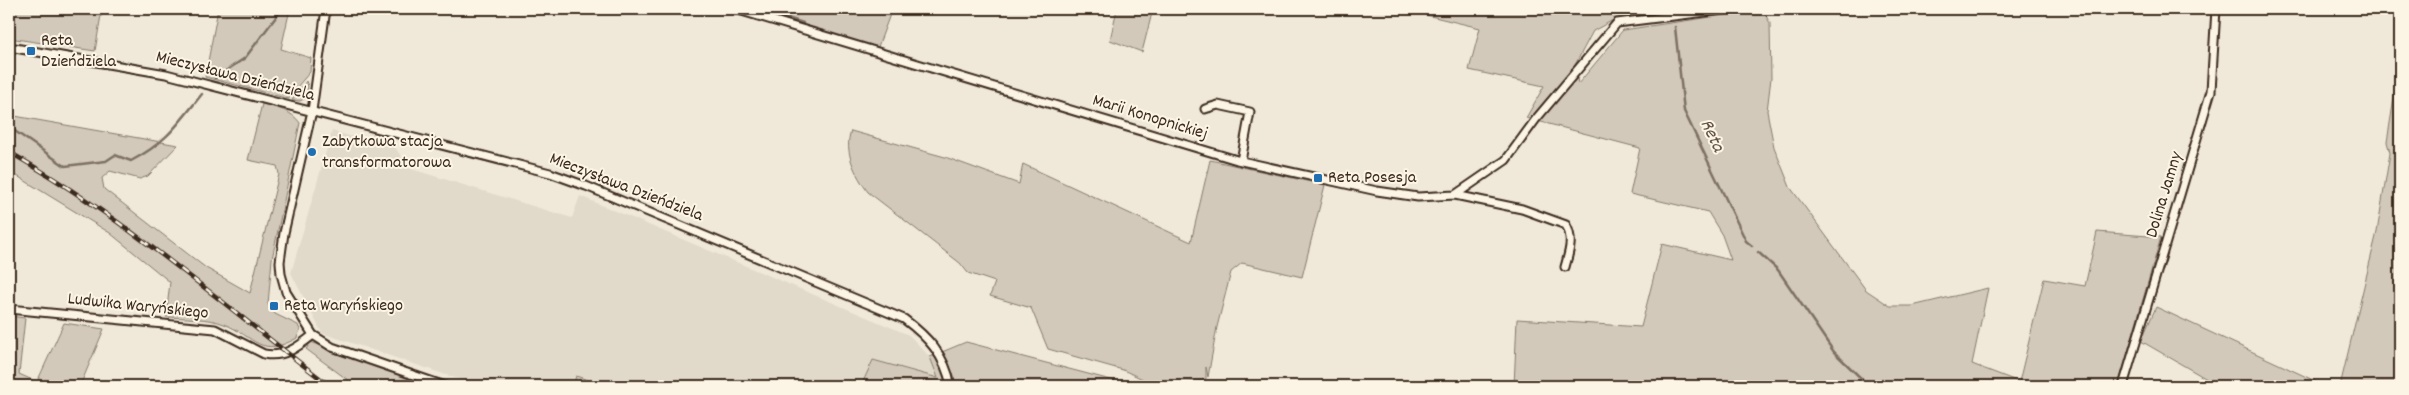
<svg xmlns="http://www.w3.org/2000/svg" width="2409" height="395" viewBox="0 0 2409 395" font-family="Dekko,sans-serif">
<rect width="100%" height="100%" fill="#f0e9d9"/>
<filter id="ink" filterUnits="userSpaceOnUse"><feTurbulence type="fractalNoise" baseFrequency=".02" numOctaves="2"/><feDisplacementMap in="SourceGraphic" scale="10" xChannelSelector="R" yChannelSelector="G"/><feConvolveMatrix kernelMatrix="1 2 1 2 8 2 1 2 1" color-interpolation-filters="sRGB"/></filter>
<g filter="url(#ink)">
<path fill="#e1d9c9" d="M332,131L369,142L372,134L389,137L408,168L572,218L580,196L909,335L930,357L938,378L873,360L861,386H606L577,376L573,386H479L322,333L291,273Z"/>
<path fill="#d2c9ba" stroke="#867a6c" d="M9,9H102L95,51L9,38Z
M218,9H290L281,49L311,58L310,72L290,95L289,99L205,77Z
M735,9H892L876,52Z
M1117,9H1153L1142,52L1110,40Z
M1401,9H1702L1617,18L1593,31L1575,65L1578,84L1623,30L1745,12L1751,9H1762L1770,23L1771,78L1767,111L1774,147L1790,187L1866,290L1890,306H1912L1988,288L1972,364L2019,382L2044,279L2085,286L2097,232L2161,237L2118,386H1514L1517,319L1641,327L1662,244L1731,260L1722,235L1708,212L1630,194L1640,148L1526,118L1544,86L1469,70L1480,28Z
M2400,60V386H2340L2377,232L2390,153L2387,142Z
M306,81L308,86L306,98L300,101L292,100Z
M262,104C277,108 291,110 300,123L272,259L268,304L275,314L298,325L300,330L297,338C260,359 256,337 224,324C210,318 182,318 166,317L170,282L110,233L9,171V115L178,145L148,176L140,179L110,171L102,178L104,189L206,268L250,293L279,174L277,166L248,160Z
M851,131L945,157L1019,184L1023,164L1191,242L1210,160L1325,185L1302,277L1242,263L1231,272L1217,327L1208,377L1206,367V379L1178,386H1158L1123,370L1048,349L1031,308L990,296L995,282L968,273L960,263L868,192C856,176 843,151 851,131Z
M2156,307L2326,386H2219L2141,341Z
M9,316L25,318L19,374L37,382L64,323L104,329L80,386H9Z
M311,342L430,386H356L306,349Z
M966,342L1111,380L1130,386H861L873,360L938,378L930,357Z
M576,376L606,386H573Z"/>
<g fill="none" stroke-linecap="round" stroke-linejoin="round">
<path stroke="#7e7163" stroke-width="2.5" d="M775,14L803,23
M1675,27L1684,111L1746,241L1752,246
M215,78L245,58L282,9
M9,127L65,166L106,161L115,155L131,161C166,143 178,124 202,94
M1758,252L1778,270L1834,352L1869,386"/>
<g stroke="#3b2a1e" stroke-width="11">
<path id="minor" d="M735,9L1237,160L1377,191L1418,197L1455,195L1506,160L1536,119L1617,23L1730,9
M9,47L166,74L550,173L586,186L904,319C928,337 945,355 951,386
M1205,109L1218,105L1250,112L1241,161
M1455,195L1522,209L1566,225C1574,240 1569,252 1565,267
M9,309L215,329L264,354C284,358 298,347 313,335L286,292L281,274L280,262L284,233L312,111L326,9
M313,335L332,347L445,386
M2123,386L2211,91L2216,9"/>
</g>
<use href="#minor" stroke="#fcf5e5" stroke-width="7"/>
<g stroke="#3b2a1e" stroke-width="4.5">
<path id="rail" d="M9,152C124,217 225,306 330,386"/>
</g>
<use href="#rail" stroke="#fcf5e5" stroke-width="2.5" stroke-dasharray="8" stroke-linecap="butt"/>
</g>
</g>
<g fill="#1f6fb2" stroke="#fcf5e5" stroke-width="2">
<rect x="26" y="46" width="10" height="10" rx="2.5"/>
<circle cx="312" cy="152" r="5"/>
<rect x="1313" y="173" width="10" height="10" rx="2.5"/>
<rect x="269" y="301" width="10" height="10" rx="2.5"/>
</g>
<g text-anchor="middle" dominant-baseline="central" stroke-width="4" stroke-linejoin="round" paint-order="stroke">
<g font-size="18" fill="#3b2a1e" stroke="#fcf5e5" text-anchor="start">
<text x="41" y="41">Reta<tspan x="41" dy="21">Dzieńdziela</tspan></text>
<text x="322" y="142">Zabytkowa stacja<tspan x="322" dy="21">transformatorowa</tspan></text>
<text x="1328" y="178">Reta Posesja</text>
<text x="284" y="306">Reta Waryńskiego</text>
</g>
<g font-size="18" fill="#3b2a1e" stroke="#fcf5e5">
<text transform="translate(235 77) rotate(14)">Mieczysława Dzieńdziela</text>
<text transform="translate(1150 118) rotate(17)">Marii Konopnickiej</text>
<text transform="translate(626 188) rotate(21)">Mieczysława Dzieńdziela</text>
<text transform="translate(2165 195) rotate(-73)">Dolina Jamny</text>
<text transform="translate(138 307) rotate(6)">Ludwika Waryńskiego</text>
</g>
<g font-size="19" font-style="italic" fill="#625346" stroke="#fcf5e5">
<text transform="translate(1711 136) rotate(65)">Reta</text>
</g>
</g>
<rect width="2409" height="395" fill="none" stroke="#fcf5e5" stroke-width="30"/>
<rect x="15" y="15" width="2379" height="365" fill="none" stroke="#3b2a1e" stroke-width="2" filter="url(#ink)"/>
</svg>
